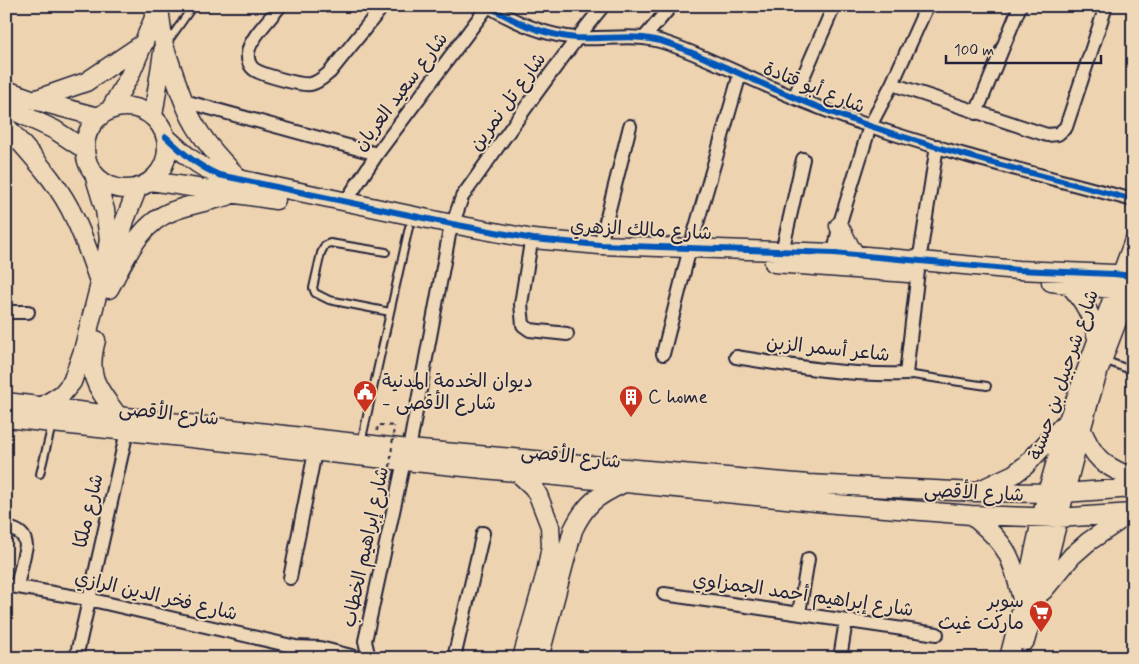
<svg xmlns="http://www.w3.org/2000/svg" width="1139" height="664" viewBox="0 0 1139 664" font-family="Mynerve,'Playpen Sans Arabic',sans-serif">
<rect width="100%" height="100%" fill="#eed3b0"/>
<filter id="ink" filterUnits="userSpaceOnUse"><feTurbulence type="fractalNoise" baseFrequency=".02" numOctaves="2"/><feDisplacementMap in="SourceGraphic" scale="10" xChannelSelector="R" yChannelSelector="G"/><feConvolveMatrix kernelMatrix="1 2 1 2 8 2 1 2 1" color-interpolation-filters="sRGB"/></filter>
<g filter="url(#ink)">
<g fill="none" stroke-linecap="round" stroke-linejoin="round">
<g stroke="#22223b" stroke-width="10">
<path id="lane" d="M167,43L193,6
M386,252L330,243L325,245L321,253L313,288L315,293L329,300L390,312
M1104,360L1133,371
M906,374L987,386
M361,443L409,227
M40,474L52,425"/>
</g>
<g stroke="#22223b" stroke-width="16">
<path id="street" d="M280,6C271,18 249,39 248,53C247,60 250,67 255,70C263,75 302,86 311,84C319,82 324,77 330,72L383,6
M488,6C516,23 544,35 576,38C605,40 635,33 663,42C695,52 724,67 754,80C792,97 831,113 870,126C956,155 1045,176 1133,200
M644,38L671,6
M892,84L1047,135L1058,134L1066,127L1106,6
M794,98L834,6
M184,101L377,154
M976,113L1020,6
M346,201L377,154L488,6
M600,245L630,126
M530,248L521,304L523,325L530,330L567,334
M782,252L803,159
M833,261L839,226L870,126L892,84L927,6
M6,312H28
M663,354L690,248L740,74
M736,357C792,366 849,376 906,374L919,262L937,146
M409,449L449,235L462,197C508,133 553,67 603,6
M6,528C18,530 25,534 26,546L17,586
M290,578L315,452
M6,585L88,599L296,647L320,648L359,658
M664,594L937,634
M799,613L808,559
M76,658L127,431
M369,658L365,641L404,461
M454,658L483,533
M840,658L846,621"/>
</g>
<g stroke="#22223b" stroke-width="21">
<path id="secondary" d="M164,46C172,67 178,89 187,109C198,136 220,160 241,180
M6,90L34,100L98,117
M34,100L86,82L144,43
M6,107L55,130L84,149
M85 148a41 41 0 1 1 82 0a41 41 0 1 1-82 0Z
M110,110L130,75L159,6
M153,116L164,46L159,8
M6,126C31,155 59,183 75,219C85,239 92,262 100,284
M166,137C182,152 197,166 219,175L452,224L533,239L600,245L834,253L1018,270L1114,274L1133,276
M151,181L276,200
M839,226L850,247L857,256
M115,256L125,220L138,187
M774,263L908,273
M1051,282L1129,291
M1068,284C1084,300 1092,316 1097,338
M109,289C125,260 139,223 173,211C191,204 210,201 228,196
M96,340C86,377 97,387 118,416
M6,402L118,416L409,449L808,484L976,492L1064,493L1133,488
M43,406L62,394L72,382L83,351L106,260L109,239L105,210L94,174
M6,418L404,461L836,504L971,515L1058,518L1133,513
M1081,428C1094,459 1102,465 1133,478
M517,472L533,487L538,495L550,526L551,546L546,573L522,658
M980,490L1014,474L1026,465L1064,424
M971,515C1007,544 1011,554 1022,599
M1043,591L1072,556L1088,542L1129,514
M1025,641C1051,558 1068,472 1093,388C1104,352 1119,317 1133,281
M539,658L573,530C586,503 597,496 622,484
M1009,658L1023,603L1047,493L1068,420L1133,243"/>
</g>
<path stroke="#22223b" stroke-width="2" stroke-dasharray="4 4" stroke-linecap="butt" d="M377,431L378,425L394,426"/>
<use href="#lane" stroke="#eed8b7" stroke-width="6"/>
<use href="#street" stroke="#eed8b7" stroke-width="12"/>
<use href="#secondary" stroke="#eed8b7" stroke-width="18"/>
<path stroke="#22223b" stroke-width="2" stroke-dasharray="4 4" stroke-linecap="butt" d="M390,467L394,426"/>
<g stroke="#eed8b7" stroke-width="9">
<path id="cycleway" d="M488,6C516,23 544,35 576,38C605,40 635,33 663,42C695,52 724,67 754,80C792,97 831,113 870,126C956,155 1045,176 1133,200
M166,137C182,152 197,166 219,175L452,224L533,239L600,245L834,253L1018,270L1114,274L1133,276"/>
</g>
<use href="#cycleway" stroke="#0057b8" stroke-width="6"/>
</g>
</g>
<defs>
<g id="civic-pin" transform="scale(1.25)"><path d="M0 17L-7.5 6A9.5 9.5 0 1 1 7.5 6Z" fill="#c8321e" stroke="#eed8b7"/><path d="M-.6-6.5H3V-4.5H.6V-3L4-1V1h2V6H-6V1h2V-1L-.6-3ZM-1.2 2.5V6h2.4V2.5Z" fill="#fff"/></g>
<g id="building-pin" transform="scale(1.25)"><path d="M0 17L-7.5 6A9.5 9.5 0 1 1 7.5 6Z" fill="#c8321e" stroke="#eed8b7"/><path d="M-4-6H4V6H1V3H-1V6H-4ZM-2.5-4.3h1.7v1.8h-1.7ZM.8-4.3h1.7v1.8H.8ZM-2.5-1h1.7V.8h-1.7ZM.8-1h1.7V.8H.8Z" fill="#fff"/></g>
<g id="supermarket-pin" transform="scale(1.25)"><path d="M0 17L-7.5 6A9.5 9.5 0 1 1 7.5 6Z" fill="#c8321e" stroke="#eed8b7"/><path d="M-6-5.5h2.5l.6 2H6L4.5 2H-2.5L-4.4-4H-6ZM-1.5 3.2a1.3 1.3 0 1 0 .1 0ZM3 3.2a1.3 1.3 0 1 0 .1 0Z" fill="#fff"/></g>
</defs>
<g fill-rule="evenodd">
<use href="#civic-pin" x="365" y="392"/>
<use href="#building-pin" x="631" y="397"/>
<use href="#supermarket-pin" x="1041" y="612"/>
</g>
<g text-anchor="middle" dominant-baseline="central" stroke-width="4" stroke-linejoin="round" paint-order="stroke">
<g font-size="19" fill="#22223b" stroke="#eed8b7">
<text transform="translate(814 88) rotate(22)">شارع أبو قتادة</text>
<text transform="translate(401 92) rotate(-53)">شارع سعيد العريان</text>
<text transform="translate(508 102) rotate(-54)">شارع تل نمرين</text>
<text transform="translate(641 230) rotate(3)">شارع مالك الزهري</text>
<text transform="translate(828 349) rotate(6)">شاعر أسمر الزبن</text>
<text transform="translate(1064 375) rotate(-71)">شارع شرحبيل بن حسنة</text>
<text transform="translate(169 414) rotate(6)">شارع الأقصى</text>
<text transform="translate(571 457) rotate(6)">شارع الأقصى</text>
<text transform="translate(974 493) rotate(3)">شارع الأقصى</text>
<text transform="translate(89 511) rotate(-77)">شارع ملكا</text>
<text transform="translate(366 547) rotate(-78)">شارع إبراهيم الخطاب</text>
<text transform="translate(803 595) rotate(8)">شارع إبراهيم أحمد الجمزاوي</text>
<text transform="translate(156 596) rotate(13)">شارع فخر الدين الرازي</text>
</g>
<g font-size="19" fill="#22223b" stroke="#eed8b7" text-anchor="start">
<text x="382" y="381">ديوان الخدمة المدنية<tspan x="382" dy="22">- شارع الأقصى</tspan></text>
<text x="648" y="397">C home</text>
<text x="1024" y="601" text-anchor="end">سوبر<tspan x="1024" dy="22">ماركت غيث</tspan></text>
</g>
</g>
<rect width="1139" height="664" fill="none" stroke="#eed8b7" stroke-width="25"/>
<rect x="12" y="12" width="1114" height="639" fill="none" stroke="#22223b" stroke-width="2" filter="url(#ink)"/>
<path d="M946 55v8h155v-8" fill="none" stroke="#22223b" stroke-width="2.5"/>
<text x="954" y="55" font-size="15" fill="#22223b" stroke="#eed8b7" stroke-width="4" paint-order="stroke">100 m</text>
</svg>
